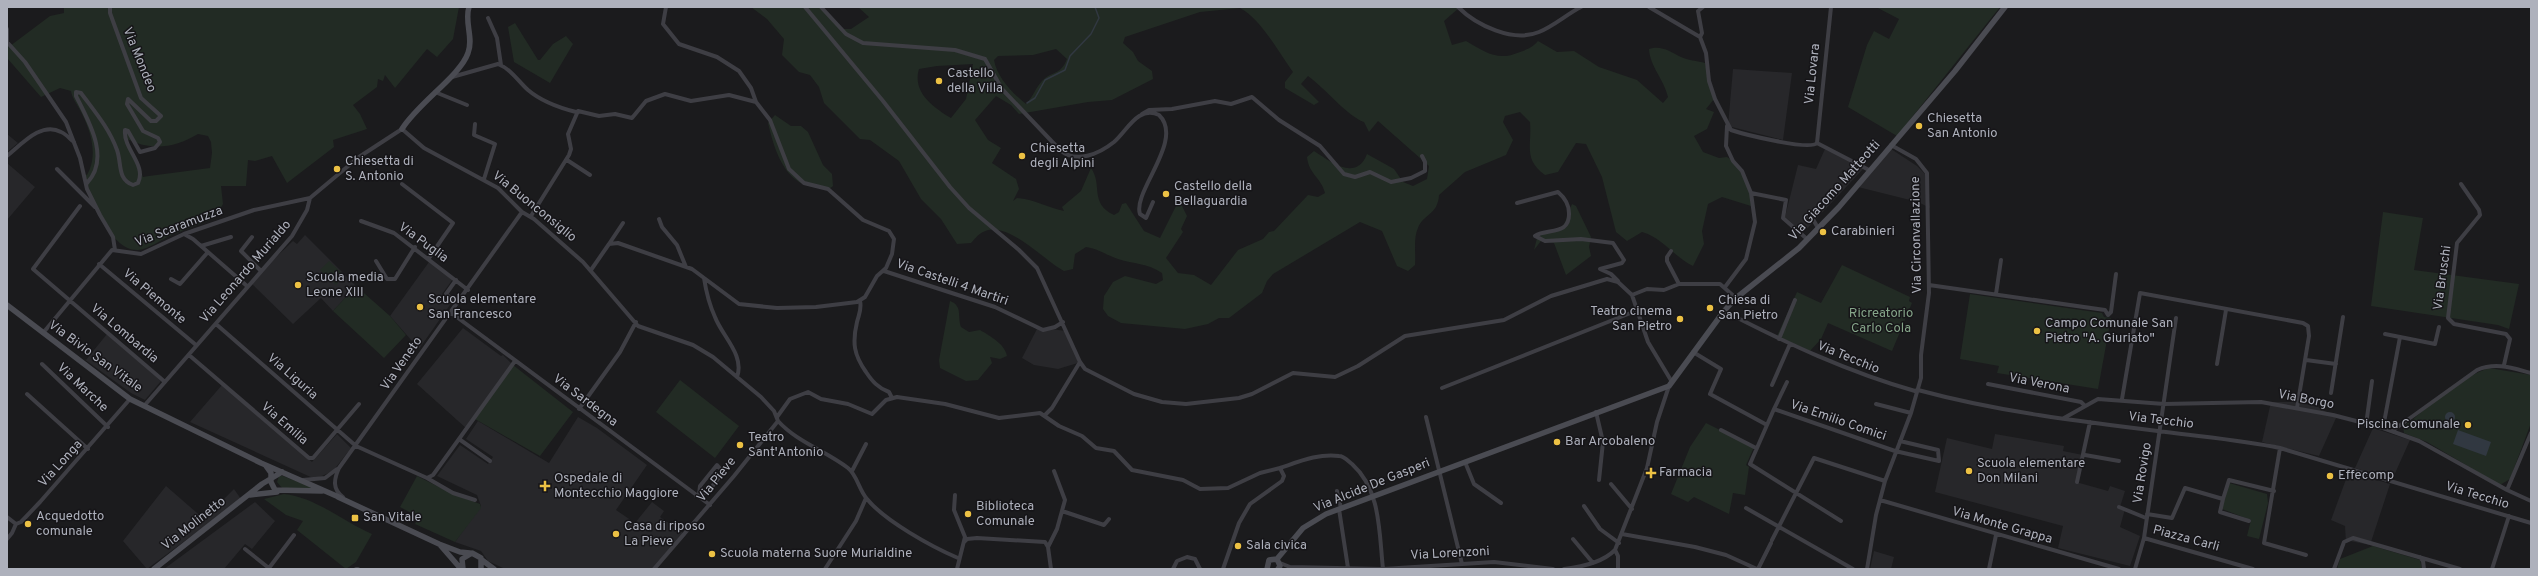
<svg xmlns="http://www.w3.org/2000/svg" width="2538" height="576" viewBox="0 0 2538 576" font-family="Overpass,sans-serif">
<rect width="100%" height="100%" fill="#1b1b1d"/>
<path fill="#27272a" d="M1733,69L1792,73L1783,140L1728,126Z
M7,134L18,143L7,152Z
M1825,149L1863,169L1803,233L1785,217L1798,165L1816,169Z
M1891,149L1917,166L1925,174L1930,208L1918,202L1858,187Z
M7,163L35,187L7,220Z
M305,235L356,286L333,311L321,298L293,324L250,282L293,241L297,244Z
M429,262L453,279L442,294L452,302L419,349L390,316Z
M1038,327L1065,331L1081,362L1058,369L1034,365L1022,358Z
M463,328L501,356L503,355L513,365L467,429L417,384Z
M107,334L161,381L145,400L131,393L84,359L86,360Z
M222,385L312,462L337,434L351,448L333,471L315,479L190,422Z
M2271,402H2297L2318,407L2336,418L2319,456L2262,442Z
M578,417L597,428L647,465L616,510L635,523L652,502L664,511L660,517L686,535L657,569H505L488,561L481,551L455,542L481,506L477,495L437,476L460,445L488,464L493,457L466,439L478,421L549,463Z
M2373,428L2410,440L2392,480L2355,468Z
M1995,434L2064,446L2063,451L2083,455L2076,482L2108,491L2110,486L2125,491L2120,507L2125,509L2120,527L2140,536L2130,566L2058,548L2063,526L1935,492L1947,438L1992,449Z
M2349,471L2390,484L2370,545L2350,541L2346,543L2345,526L2331,520Z
M166,486L204,519L234,489L241,499L147,569L123,541Z
M255,502L275,521L252,549L245,544L224,569H164Z
M1874,551L1894,557L1891,569H1870Z"/>
<path fill="#222b24" fill-rule="evenodd" d="M64,7H459L453,39L437,57L427,49L395,88L385,75L383,81L378,79L377,87L353,105L360,114L367,129L333,140L334,147L287,183L272,156L255,161L248,160L246,186H221L223,204L215,218C201,224 186,229 172,235C161,239 150,249 138,250C110,251 90,197 85,174L87,175C99,154 90,129 80,110C77,104 72,98 71,91L60,88L41,97L7,58V43L10,46L50,16L64,13ZM198,134L208,136L211,142L212,153L210,168L149,176L143,177L127,139C151,151 175,148 198,134Z
M751,7H820L841,29H851L869,17L858,7H1460L1444,21L1452,45L1466,41C1486,52 1497,62 1520,52C1528,49 1533,47 1538,41L1557,52L1574,51L1599,67L1637,80L1663,103L1668,97C1664,79 1650,67 1649,49C1662,45 1670,52 1681,57C1687,60 1698,61 1705,63L1714,99L1706,109L1714,112L1707,129L1694,136L1703,152L1719,158L1727,157L1736,163L1753,196L1751,206L1722,197L1708,204L1702,231L1704,244L1693,266C1674,257 1663,238 1642,232L1627,241L1616,232L1602,177L1586,144L1576,143L1558,172L1545,175C1523,159 1532,146 1530,122L1520,112L1505,116L1503,122L1513,140L1506,155L1465,172L1439,195C1438,215 1423,214 1418,228C1413,239 1416,253 1415,265L1408,271L1397,266L1382,231L1360,222L1273,274L1267,281L1262,293L1229,318H1219L1208,324L1185,329L1121,323L1108,316L1103,309L1104,296L1113,282L1125,276L1156,284L1163,280L1162,273C1147,263 1134,264 1118,259C1106,255 1099,249 1086,247L1075,254L1073,269L1064,271C1043,260 1007,219 983,232C978,234 974,240 971,243L957,244L941,219L921,199L899,161L870,140L860,139L824,103L819,87L810,75L799,72L782,55L784,39L767,19ZM1240,8C1260,18 1280,54 1293,72L1285,82V88L1314,105L1319,102L1301,84L1308,76C1325,88 1347,116 1364,122L1369,132L1378,121L1429,166L1427,179L1413,186L1403,182L1394,169L1367,154C1356,182 1331,162 1314,151L1307,157C1309,175 1321,177 1325,193L1318,197L1308,195L1274,231L1269,232L1263,239L1238,250L1211,285L1194,275L1178,273L1166,258L1183,232L1181,229L1187,216L1179,200L1160,238L1144,231L1126,203L1122,204L1119,212L1114,215C1089,203 1103,185 1091,168L1081,191L1062,207L1064,211C1048,208 1034,199 1017,198L1013,201L1019,189L1016,179L992,163L1001,148L988,140L975,120L996,96L1011,105L1019,114L1088,102L1112,100L1153,79L1152,71L1138,61L1133,52L1123,43L1125,37L1200,12ZM1056,49L1067,59C1060,76 1053,70 1042,81C1036,87 1033,97 1026,104C1012,93 997,77 994,60L998,56L1033,55ZM973,64L966,99L951,118C933,107 912,92 919,69L937,66Z
M1876,7H2000L1897,136L1848,107L1867,45L1874,31L1889,39L1899,19Z
M515,23L538,60H540L553,44L566,36L573,44L550,83L514,62L508,27Z
M775,115L791,126H801L808,132L823,165L832,174L833,186L828,190C820,188 810,187 803,184C781,174 773,144 768,123Z
M1572,204L1576,206L1591,237L1589,247L1591,256L1566,275L1554,243L1541,241L1534,250L1537,238L1544,233L1563,227Z
M2383,212L2423,218L2414,270L2519,284L2509,329L2498,325L2371,306Z
M329,261L344,275L336,285L320,270Z
M1842,265L1910,297L1909,301L1912,303L1892,351L1828,323L1821,339L1810,351L1777,336L1797,292L1821,303Z
M356,286L390,316L406,335L384,358L333,311Z
M1970,294L2102,313L2104,317L2111,318L2098,389L1997,373L1999,366L1960,359Z
M950,301C963,306 957,316 961,327L969,332L980,330C990,336 1005,344 1007,356L1000,359L990,357L992,363L978,380L966,381L940,368L939,360Z
M513,365L573,412L540,456L475,419Z
M2489,368L2531,375V423L2510,479L2500,485L2427,442L2404,433L2403,427C2430,406 2457,379 2489,368Z
M680,380L739,426L715,458L656,412Z
M1706,423L1754,447L1746,465L1749,467L1745,495L1733,493L1729,514L1694,497L1688,502L1671,494L1690,447Z
M279,476H283L314,488H282L277,482Z
M417,476L453,494L480,504L481,508L455,542L415,524L419,517L400,507Z
M2229,483L2267,494L2268,503L2259,539L2247,536L2251,520L2222,509Z
M284,494C315,497 344,522 372,534L356,562L346,569L297,530L303,521L286,515L264,499Z
M2373,546L2420,560L2422,569H2337L2340,559Z"/>
<path fill="#313841" d="M2445 417a5 5 0 1 1 10 0a5 5 0 1 1-10 0Z
M2458,430L2491,442L2486,456L2453,444Z"/>
<g fill="none" stroke-linecap="round" stroke-linejoin="round">
<path stroke="#313841" stroke-width="1.5" d="M1027,103L1035,98L1045,80L1065,70L1070,56L1091,34L1099,18L1095,7"/>
<path stroke="#3e3e44" stroke-width="4" d="M805,7L883,101L950,187L969,208L1019,250L1037,268L1080,362L1085,369L1134,394L1162,402L1186,404L1239,398L1252,394L1293,373L1335,377L1358,366L1405,336L1504,320L1551,296L1607,279L1618,282L1632,295L1648,342L1672,382
M821,7L846,34L863,43L955,50L985,59L1002,89L1060,150C1076,164 1099,154 1114,142C1127,131 1138,105 1159,115C1185,140 1132,192 1140,214L1146,218L1153,202
M1458,7C1476,25 1513,43 1539,32C1554,26 1567,14 1581,7
M1649,7L1700,37L1706,53L1709,81L1715,99L1731,130C1743,134 1810,151 1817,143
M488,18L497,38L501,65
M7,29V42L25,62L66,122L80,158L87,189L100,215L113,237L115,250
M1700,37L1702,33L1698,11L1703,7
M452,77L498,64C511,69 518,81 528,90C541,101 560,108 576,112
M435,92L467,105
M1142,114L1149,110L1172,109L1215,101L1231,104L1252,97L1279,120L1320,146L1344,174L1355,177L1370,172L1391,182L1411,178L1425,171V162L1422,156
M475,124L474,135L495,144L484,179
M1817,143L1831,7
M1817,143L1869,170
M7,156C21,145 41,121 61,132C66,134 70,139 74,142
M567,160L590,175
M57,169L95,207
M87,183C111,158 88,120 76,96V92L81,93C95,112 109,128 117,150C122,164 117,179 133,185L138,183C147,165 123,149 125,130L128,131L140,152L155,148L160,142L158,138L143,131L127,104L128,99L151,121H156L161,116L141,98L110,13V7
M402,184L453,223L429,258
M2461,184L2479,210L2480,215L2457,243L2448,318L2454,324L2506,334L2510,339L2504,365
M1751,193L1786,200L1783,218L1807,239
M1517,203L1558,192C1565,198 1569,204 1569,213C1570,236 1547,228 1535,236L1545,241L1581,239L1613,243L1624,260L1622,263L1600,269L1611,274L1618,281
M80,206L33,269L165,382
M531,216L569,155L571,149L568,134L578,111L599,116L615,114L632,118L646,101L665,94L691,101L729,95L756,102
M1807,217L1814,221L1818,228
M659,219L662,227L677,245L686,267
M361,221L394,233L468,290
M184,234L193,239L247,286
M252,237L241,251L260,270
M609,244L623,223
M201,246L231,237
M1671,251L1667,257V261L1679,284
M376,261L387,279H395L415,247
M99,264L196,345
M591,270L609,244L618,243L692,269L739,304L777,308L816,307L857,302L865,297L877,276L886,268L892,254L894,239L889,231L863,220L828,189L804,183L789,169L770,120L756,102L751,88L739,71L717,57L679,44L663,24L666,7
M884,271L995,307L1043,330L1055,327L1063,322
M704,278C706,291 709,304 715,317C722,336 745,355 737,377
M171,279L180,284L208,252
M456,280L446,294L457,303
M1929,285L2105,310L2108,315L2111,312L2116,274
M1725,287L1746,259L1755,222L1751,193L1742,171L1733,161L1726,146L1727,126
M1996,294L2001,260
M1632,295L1647,289L1664,290L1679,284H1720L1736,298
M860,301C862,309 859,314 857,322C852,343 854,355 866,372C872,381 878,388 889,392L892,398
M1724,311C1786,343 1848,372 1915,391L1918,390C1999,412 2083,422 2166,432C2204,437 2242,440 2280,448L2531,523
M450,312L710,505
M216,324L356,446L427,478L433,475L459,439L490,461
M43,333L112,250L141,254L184,234L254,210L310,198
M2385,334L2435,344L2439,327
M1779,339L1795,300
M1693,352L1721,369L1710,394L1767,425
M189,355L309,458H313L359,404
M2306,360L2336,364
M42,364L108,427
M2217,364L2226,310
M1988,384L2081,402L2085,406
M1772,385L1790,344
M1442,388L1638,310
M2331,393L2343,317
M27,394L88,449
M2122,399L2140,293L2303,323L2308,326L2309,336L2297,408
M1876,404L1911,413
M144,406L292,236L307,210L310,198L359,157L402,129L424,148L498,188L522,212L534,219L583,262L638,326L693,345L713,357L761,397L774,411L778,421
M579,409L620,352L636,322
M1774,409L1787,382
M1596,412L1603,442L1599,480
M1045,415L1052,408L1080,362
M777,417L790,399L808,392L821,399L848,404L872,414L886,400L897,397L945,404L999,418L1040,413L1059,426L1082,436L1096,448L1114,451L1132,470L1183,480L1200,489L1228,488L1260,473L1280,468L1284,476L1282,481L1250,504L1239,523L1223,569
M1426,417L1462,564
M2064,418L2098,399L2164,404L2261,402L2333,415L2383,428L2419,441L2507,490L2531,501
M778,421C797,442 826,451 848,468C857,475 859,490 867,499C885,521 932,547 958,558
M2366,425L2372,381
M2383,428L2400,337
M1721,430L1756,448
M2392,431L2477,370C2496,362 2512,368 2531,373
M459,439L515,361
M2280,448L2264,543L2306,555
M2085,455L2119,461
M1465,462L1474,484L1501,503
M1280,468C1298,462 1319,453 1339,456C1344,456 1348,461 1352,464C1381,490 1379,532 1383,569
M852,471L866,444
M427,478L453,493L475,500
M303,480L325,478L337,469
M2077,482L2090,422
M1611,484L1632,509
M2507,490L2531,433
M1337,491L1341,508
M955,495L954,510L965,537L957,569
M696,496L699,495L700,486L717,465L723,472L708,492L699,495
M343,497C332,489 334,479 339,468L522,212
M2223,499L2220,512L2249,521
M1880,500L2119,569
M1584,506L1600,529L1619,543
M2119,507L2146,518
M1746,508L1853,569
M1339,509L1348,568
M1062,511L1104,525L1109,519
M2147,514L2172,518L2185,488L2223,499L2229,480L2274,491
M7,517L16,524
M1841,521L1750,464L1774,409L1895,451L1939,461L1938,450L1900,441
M1622,534L1695,547L1726,555L1757,569
M2144,538L2253,569
M7,539L12,533L16,524L21,522L40,502L130,399
M1573,539L1593,563
M1772,540L1814,458L1885,481
M964,542L967,539L977,538L1045,542L1048,547L1051,569
M1048,547L1057,529L1065,500L1054,471
M245,549L270,569
M1615,550L1618,556V569
M2420,557L2423,561L2424,569
M1280,563L1290,567L1383,569L1494,562L1553,569
M269,568L294,535
M356,569H358
M654,569L734,476L778,421
M825,569L856,521L866,498
M1173,569L1177,561L1187,557L1195,559L1200,569
M1564,569C1582,567 1602,563 1615,550L1647,468L1657,422L1669,386
M1758,569L1771,543
M1867,569L1876,515L1885,481L1911,413L1921,378V355L1929,293L1927,173L1916,159L1891,145
M1989,569L1996,535
M2135,569L2144,538L2176,318
M2334,569L2344,542L2353,538L2460,569
M2492,569L2509,516"/>
<path stroke="#4a4b52" stroke-width="5.5" d="M402,129C418,103 460,76 468,53C474,38 464,22 469,7
M7,305L130,399L261,463L341,498
M266,466L271,473V482L275,490L322,491
M250,495L277,492
M338,497L439,544L460,552L470,553
M441,546L461,569
M1277,559L1303,528L1326,514L1669,386L1724,311L1736,298L1799,248L1839,207L1955,71L2005,7
M1277,559L1280,566L1278,569
M482,560L494,569
M154,569L262,484L282,472
M463,569L462,559L472,553L481,558V569
M1267,569L1269,560L1277,559"/>
</g>
<g fill="#ecc144" stroke="#161518" stroke-width="1.5">
<circle cx="939" cy="81" r="4"/>
<circle cx="1919" cy="126" r="4"/>
<circle cx="1022" cy="156" r="4"/>
<circle cx="337" cy="169" r="4"/>
<circle cx="1166" cy="194" r="4"/>
<circle cx="1823" cy="232" r="4"/>
<circle cx="298" cy="285" r="4"/>
<circle cx="420" cy="307" r="4"/>
<circle cx="1710" cy="308" r="4"/>
<circle cx="1680" cy="319" r="4"/>
<circle cx="2037" cy="331" r="4"/>
<circle cx="2468" cy="425" r="4"/>
<circle cx="1557" cy="442" r="4"/>
<circle cx="740" cy="445" r="4"/>
<circle cx="1969" cy="471" r="4"/>
<path d="M1649 467h4v4h4v4h-4v4h-4v-4h-4v-4h4z"/>
<circle cx="2330" cy="476" r="4"/>
<path d="M543 480h4v4h4v4h-4v4h-4v-4h-4v-4h4z"/>
<circle cx="968" cy="514" r="4"/>
<rect x="351" y="514" width="8" height="8" rx="2"/>
<circle cx="28" cy="524" r="4"/>
<circle cx="616" cy="534" r="4"/>
<circle cx="1238" cy="546" r="4"/>
<circle cx="712" cy="554" r="4"/>
</g>
<g text-anchor="middle" dominant-baseline="central" stroke-width="3" stroke-linejoin="round" paint-order="stroke">
<g font-size="13" fill="#aeb1bc" stroke="#161518">
<text transform="translate(139 60) rotate(68)">Via Mondeo</text>
<text transform="translate(1813 74) rotate(-84)">Via Lovara</text>
<text transform="translate(1835 191) rotate(-48)">Via Giacomo Matteotti</text>
<text transform="translate(534 207) rotate(39)">Via Buonconsiglio</text>
<text transform="translate(179 227) rotate(-21)">Via Scaramuzza</text>
<text transform="translate(1917 235) rotate(-91)">Via Circonvallazione</text>
<text transform="translate(423 243) rotate(36)">Via Puglia</text>
<text transform="translate(246 272) rotate(-49)">Via Leonardo Murialdo</text>
<text transform="translate(2443 278) rotate(-82)">Via Bruschi</text>
<text transform="translate(952 283) rotate(19)">Via Castelli 4 Martiri</text>
<text transform="translate(154 297) rotate(40)">Via Piemonte</text>
<text transform="translate(124 334) rotate(40)">Via Lombardia</text>
<text transform="translate(95 357) rotate(36)">Via Bivio San Vitale</text>
<text transform="translate(1848 358) rotate(22)">Via Tecchio</text>
<text transform="translate(402 364) rotate(-55)">Via Veneto</text>
<text transform="translate(292 377) rotate(41)">Via Liguria</text>
<text transform="translate(2039 384) rotate(11)">Via Verona</text>
<text transform="translate(82 388) rotate(43)">Via Marche</text>
<text transform="translate(2306 400) rotate(11)">Via Borgo</text>
<text transform="translate(585 401) rotate(37)">Via Sardegna</text>
<text transform="translate(1838 421) rotate(19)">Via Emilio Comici</text>
<text transform="translate(2161 421) rotate(7)">Via Tecchio</text>
<text transform="translate(284 424) rotate(41)">Via Emilia</text>
<text transform="translate(61 464) rotate(-48)">Via Longa</text>
<text transform="translate(2143 473) rotate(-81)">Via Rovigo</text>
<text transform="translate(717 480) rotate(-51)">Via Pieve</text>
<text transform="translate(1372 486) rotate(-22)">Via Alcide De Gasperi</text>
<text transform="translate(2477 496) rotate(17)">Via Tecchio</text>
<text transform="translate(194 524) rotate(-38)">Via Molinetto</text>
<text transform="translate(2002 526) rotate(16)">Via Monte Grappa</text>
<text transform="translate(2186 539) rotate(15)">Piazza Carli</text>
<text transform="translate(1450 554) rotate(-3)">Via Lorenzoni</text>
</g>
<g font-size="13" fill="#aeb1bc" stroke="#161518" text-anchor="start">
<text x="947" y="74">Castello<tspan x="947" dy="15">della Villa</tspan></text>
<text x="1927" y="119">Chiesetta<tspan x="1927" dy="15">San Antonio</tspan></text>
<text x="1030" y="149">Chiesetta<tspan x="1030" dy="15">degli Alpini</tspan></text>
<text x="345" y="162">Chiesetta di<tspan x="345" dy="15">S. Antonio</tspan></text>
<text x="1174" y="187">Castello della<tspan x="1174" dy="15">Bellaguardia</tspan></text>
<text x="1831" y="232">Carabinieri</text>
<text x="306" y="278">Scuola media<tspan x="306" dy="15">Leone XIII</tspan></text>
<text x="428" y="300">Scuola elementare<tspan x="428" dy="15">San Francesco</tspan></text>
<text x="1718" y="301">Chiesa di<tspan x="1718" dy="15">San Pietro</tspan></text>
<text x="1672" y="312" text-anchor="end">Teatro cinema<tspan x="1672" dy="15">San Pietro</tspan></text>
<text x="2045" y="324">Campo Comunale San<tspan x="2045" dy="15">Pietro "A. Giuriato"</tspan></text>
<text x="2460" y="425" text-anchor="end">Piscina Comunale</text>
<text x="748" y="438">Teatro<tspan x="748" dy="15">Sant'Antonio</tspan></text>
<text x="1565" y="442">Bar Arcobaleno</text>
<text x="1977" y="464">Scuola elementare<tspan x="1977" dy="15">Don Milani</tspan></text>
<text x="1659" y="473">Farmacia</text>
<text x="2338" y="476">Effecomp</text>
<text x="554" y="479">Ospedale di<tspan x="554" dy="15">Montecchio Maggiore</tspan></text>
<text x="976" y="507">Biblioteca<tspan x="976" dy="15">Comunale</tspan></text>
<text x="36" y="517">Acquedotto<tspan x="36" dy="15">comunale</tspan></text>
<text x="363" y="518">San Vitale</text>
<text x="624" y="527">Casa di riposo<tspan x="624" dy="15">La Pieve</tspan></text>
<text x="1246" y="546">Sala civica</text>
<text x="720" y="554">Scuola materna Suore Murialdine</text>
</g>
<g font-size="13" fill="#86a68a" stroke="#161518">
<text x="1881" y="314">Ricreatorio<tspan x="1881" dy="15">Carlo Cola</tspan></text>
</g>
</g>
<rect width="2538" height="576" fill="none" stroke="#aeb1bc" stroke-width="16"/>
</svg>
